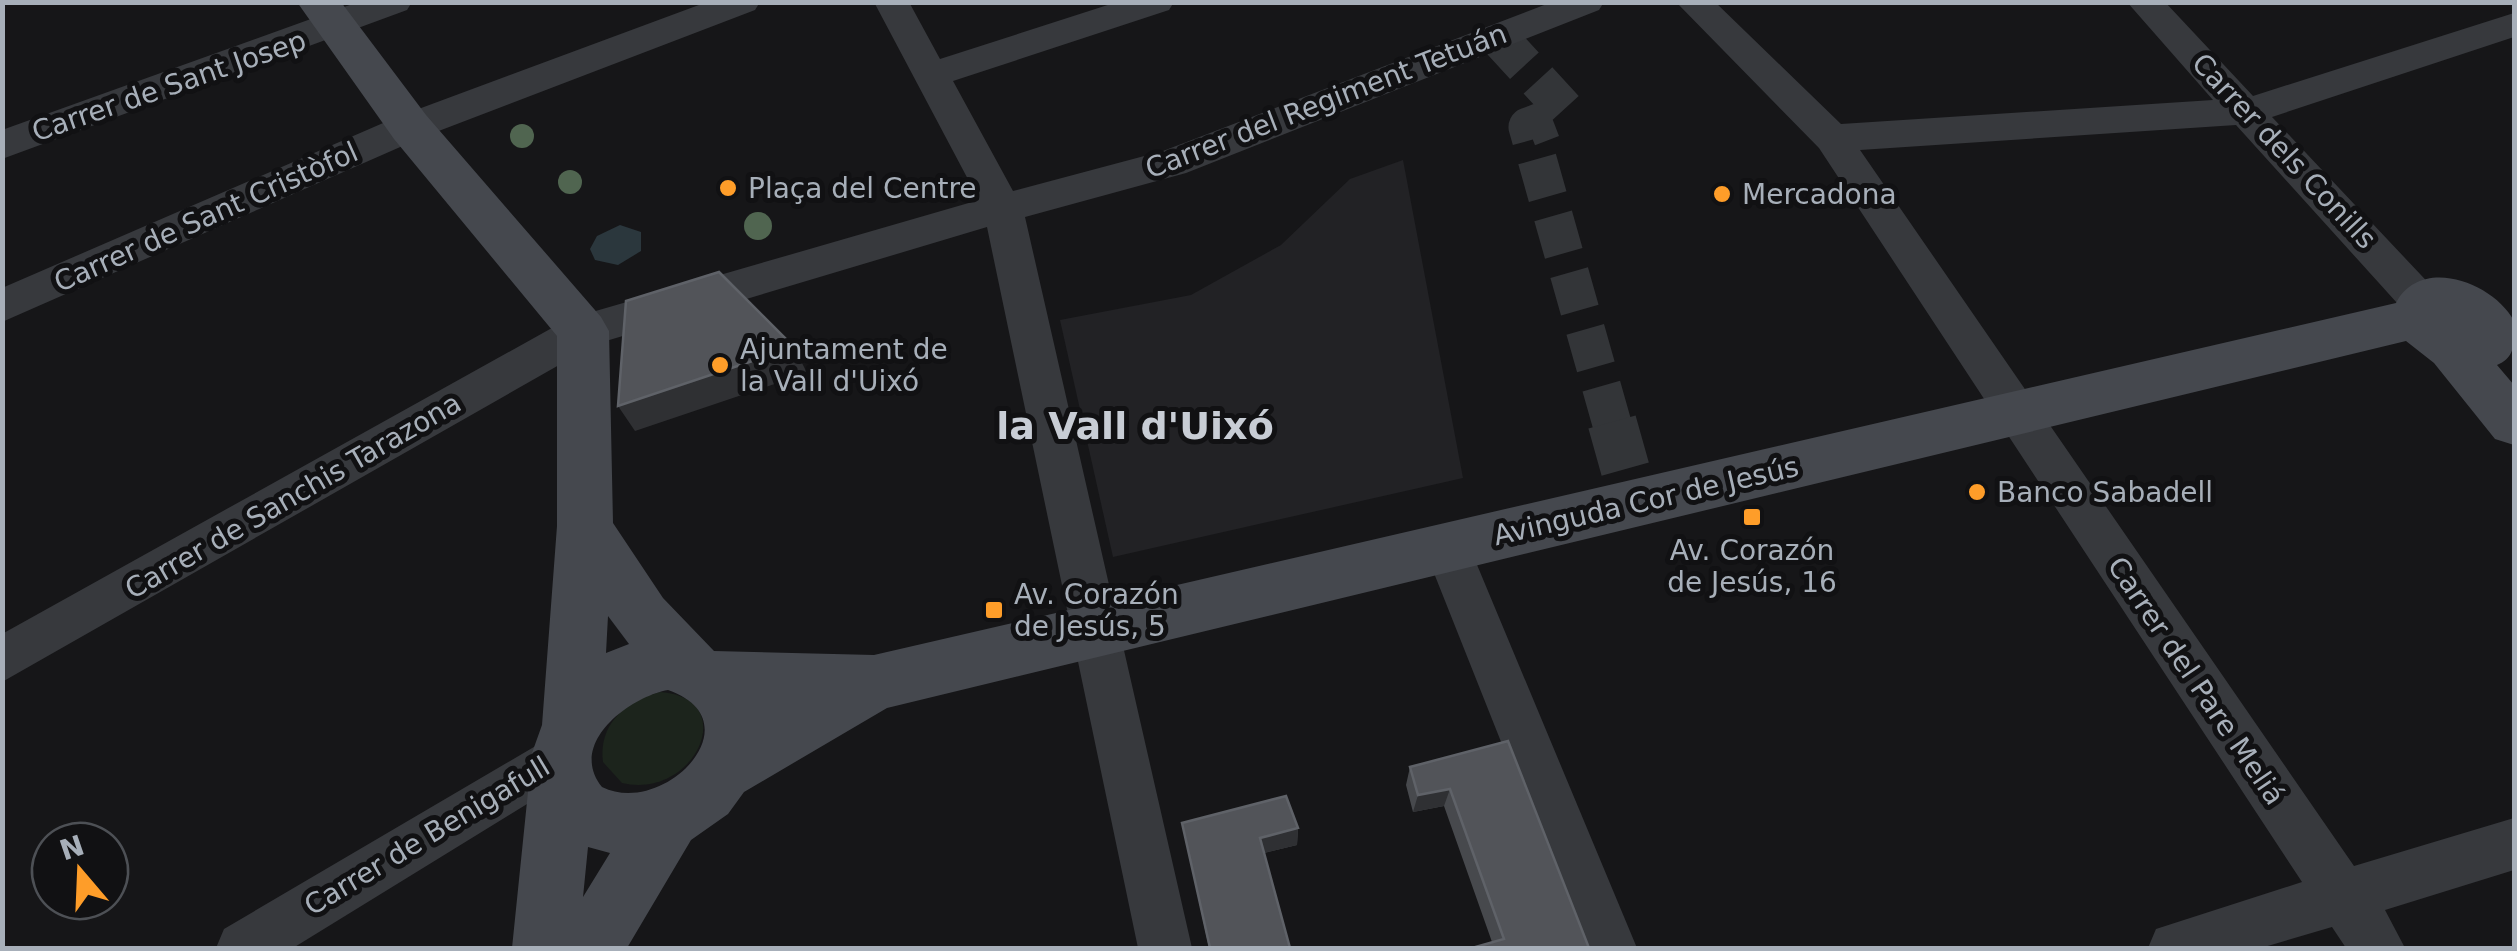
<svg xmlns="http://www.w3.org/2000/svg" width="2517" height="951" viewBox="0 0 2517 951" font-family="'DejaVu Sans',sans-serif">
<rect width="100%" height="100%" fill="#161618"/>
<path fill="#222225" d="M1403,160L1463,478L1113,557L1060,320L1191,295L1281,245L1350,179Z"/>
<path fill="#1c241c" d="M660,692C742,698 695,800 622,783L603,762C598,725 625,701 660,692Z"/>
<path fill="#2b373d" d="M620,225L641,232V251L618,265L595,260L590,249L597,236Z"/>
<g fill="none" stroke-linecap="round" stroke-linejoin="round">
<path stroke="#333538" stroke-width="39" stroke-dasharray="39 20" stroke-linecap="butt" d="M1498,37L1567,112L1528,127L1612,424"/>
<path stroke="#333538" stroke-width="49" stroke-dasharray="49 25" stroke-linecap="butt" d="M1612,422L1635,504"/>
<path fill="#37393d" fill-rule="evenodd" d="M358,2H412L407,10L2,159V130Z
M707,2H760L755,10L423,137L2,322V288L397,117Z
M874,2H909L940,59L1117,2H1174L1169,10L953,81L1013,191L1163,151L1552,2H1604L1599,10L1186,173L1025,217L1192,948H1138L987,227L596,344L2,682V634L568,319L979,200Z
M1676,2H1715L1841,124L2213,100L2127,2H2165L2253,96L2514,13V37L2272,117L2437,292L2443,303L2437,314L2422,319L2407,314L2236,125L1860,150L2354,866L2514,818V870L2385,910L2405,948H2346L2332,927L2261,948H2148L2156,929L2302,882L1819,148Z
M1447,528L1463,534L1470,548L1637,948H1583L1424,548L1431,534Z
M561,731L579,738L586,755L579,772L293,948H216L224,929Z"/>
<path fill="#45484e" fill-rule="evenodd" d="M297,2H341L426,115L601,317L609,331L613,523L663,598L714,651L874,655L2396,303C2421,255 2494,283 2514,321C2514,340 2517,357 2497,365L2514,385V445L2495,439L2434,363L2406,341L887,708L744,792L728,814L691,840L627,948H512L532,753L542,725L557,526V336L394,139ZM608,616L629,644L606,653ZM668,690C757,721 664,818 602,787C567,744 629,697 668,690ZM588,847L610,853L583,897Z"/>
</g>
<g fill="#506550">
<circle cx="522" cy="136" r="12"/>
<circle cx="570" cy="182" r="12"/>
<circle cx="758" cy="226" r="14"/>
</g>
<path fill="#47494d" d="M1508,741L1589,948L1492,942L1444,806L1413,812L1406,785L1410,767Z
M1182,823L1298,828L1297,845L1264,853L1290,948H1209Z"/>
<path fill="#2f3033" d="M794,347L807,373L635,431L618,406Z
M1450,789L1444,806L1413,812L1418,795Z
M1298,828L1297,845L1260,854V838Z"/>
<path fill="#525459" stroke="#5f6268" stroke-width="2.5" d="M719,272L794,347L618,406L626,301Z
M1508,741L1589,948H1472L1504,939L1450,789L1418,795L1410,767Z
M1286,796L1298,828L1260,838L1290,948H1210L1182,823Z"/>
<g fill="#fe9d29" stroke="#111113" stroke-width="4">
<circle cx="728" cy="188" r="10"/>
<circle cx="1722" cy="194" r="10"/>
<circle cx="720" cy="365" r="10"/>
<circle cx="1977" cy="492" r="10"/>
<rect x="1742" y="507" width="20" height="20" rx="5"/>
<rect x="984" y="600" width="20" height="20" rx="5"/>
</g>
<g text-anchor="middle" dominant-baseline="central" stroke-width="10" stroke-linejoin="round" paint-order="stroke">
<g font-size="28" fill="#a7afb9" stroke="#111113">
<text transform="translate(169 86) rotate(-19)">Carrer de Sant Josep</text>
<text transform="translate(1326 101) rotate(-21)">Carrer del Regiment Tetuán</text>
<text transform="translate(2284 151) rotate(47)">Carrer dels Conills</text>
<text transform="translate(206 217) rotate(-24)">Carrer de Sant Cristòfol</text>
<text transform="translate(293 496) rotate(-30)">Carrer de Sanchis Tarazona</text>
<text transform="translate(1646 501) rotate(-13)">Avinguda Cor de Jesús</text>
<text transform="translate(2196 681) rotate(56)">Carrer del Pare Meliá</text>
<text transform="translate(427 836) rotate(-31)">Carrer de Benigafull</text>
</g>
<g font-size="28" fill="#a7afb9" stroke="#111113" text-anchor="start">
<text x="748" y="188">Plaça del Centre</text>
<text x="1742" y="194">Mercadona</text>
<text x="740" y="349">Ajuntament de<tspan x="740" dy="32">la Vall d'Uixó</tspan></text>
<text x="1997" y="492">Banco Sabadell</text>
<text x="1752" y="550" text-anchor="middle">Av. Corazón<tspan x="1752" dy="32">de Jesús, 16</tspan></text>
<text x="1014" y="594">Av. Corazón<tspan x="1014" dy="32">de Jesús, 5</tspan></text>
</g>
<g font-size="38" font-weight="bold" fill="#c8cdd5" stroke="#111113">
<text x="1135" y="426">la Vall d'Uixó</text>
</g>
</g>
<rect width="2517" height="951" fill="none" stroke="#a7afb9" stroke-width="10"/>
<g transform="translate(80 871) rotate(341)"><circle r="48" fill="#111113" stroke="#4d5055" stroke-width="2.5"/>
<path d="M0-8L18 38L0 25L-18 38Z" fill="#fe9d29"/>
<text y="-15" font-size="28" font-weight="bold" text-anchor="middle" fill="#a7afb9">N</text>
</g>
</svg>
